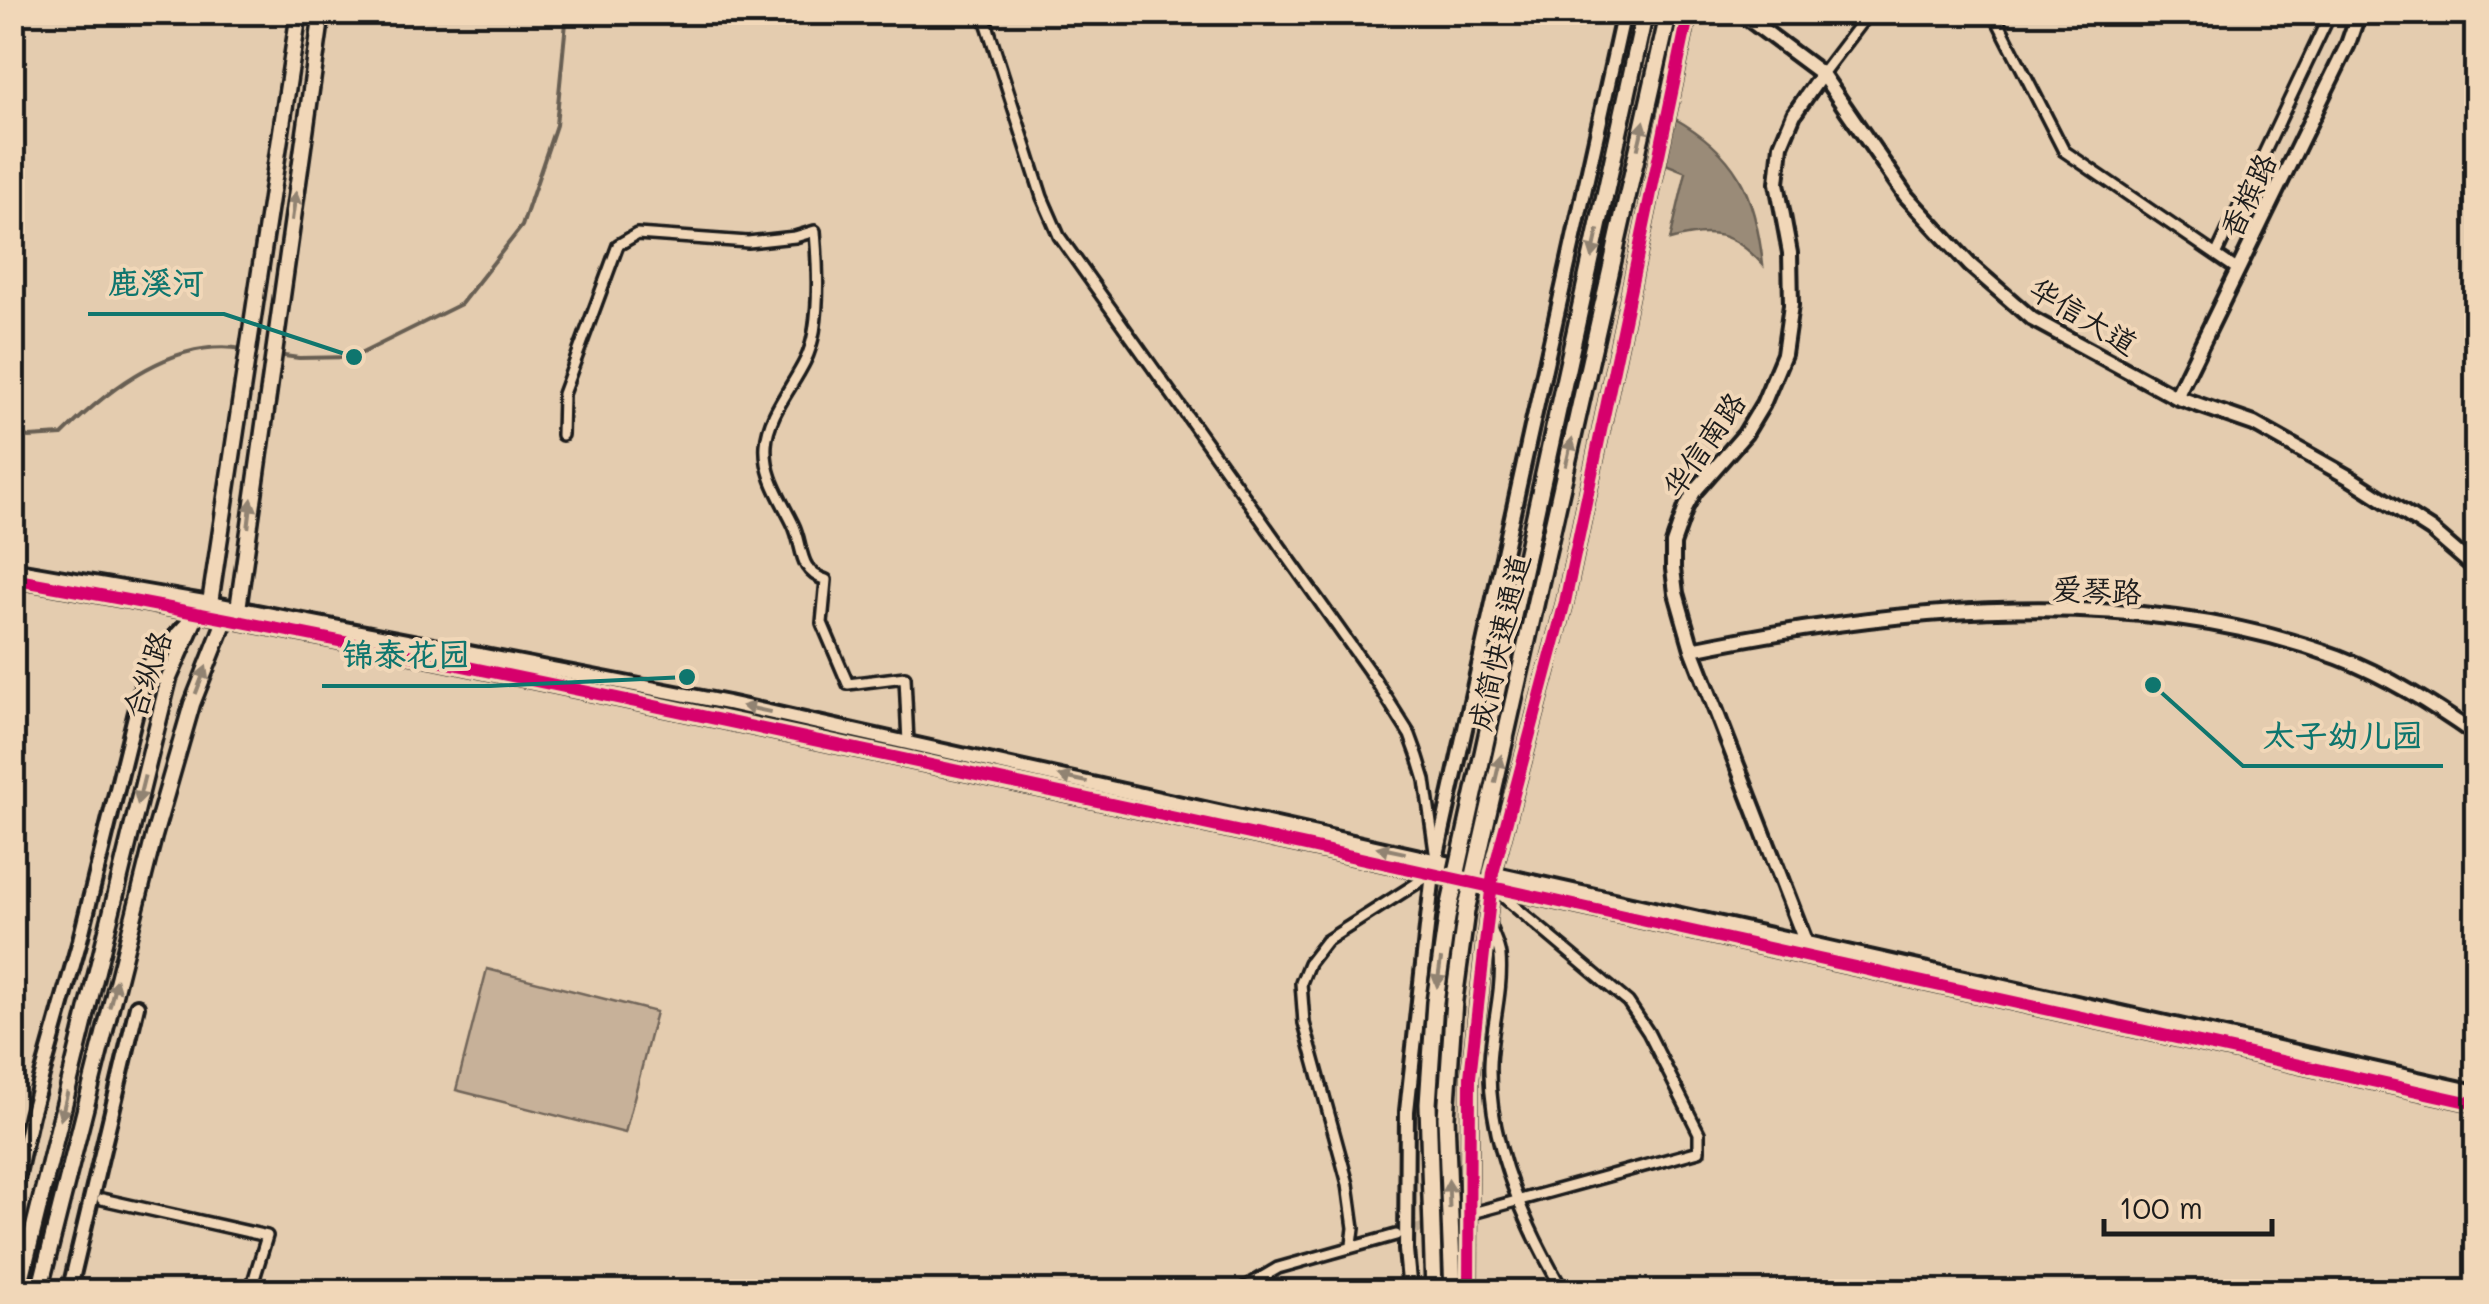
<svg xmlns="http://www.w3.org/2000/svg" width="2489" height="1304" viewBox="0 0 2489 1304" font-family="Mali,'LXGW WenKai TC',sans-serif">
<rect width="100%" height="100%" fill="#e4ccaf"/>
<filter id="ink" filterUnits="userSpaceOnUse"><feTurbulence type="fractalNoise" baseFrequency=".01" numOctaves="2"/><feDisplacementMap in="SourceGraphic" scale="20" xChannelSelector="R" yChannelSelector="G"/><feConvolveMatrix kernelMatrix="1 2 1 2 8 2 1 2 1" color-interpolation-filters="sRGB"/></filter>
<g filter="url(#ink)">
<path fill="#c7b199" stroke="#72665a" stroke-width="2.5" d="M487,969L656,1012L625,1133L456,1090Z"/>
<path fill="#9a8b78" stroke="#685f53" stroke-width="2.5" d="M1672,117C1737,153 1755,193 1763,265C1733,232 1712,228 1670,240L1686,172L1663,163Z"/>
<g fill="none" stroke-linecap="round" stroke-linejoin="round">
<path stroke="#685f53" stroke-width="4" d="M277,355L299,358L354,357L461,304L522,226L556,125L567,12
M12,433L29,437L62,435C108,389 175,337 243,349"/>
<path stroke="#bca992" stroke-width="9" stroke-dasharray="9 4.5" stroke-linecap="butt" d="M1403,1233L1470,1214"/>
<g stroke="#1c1c1c" stroke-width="16">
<path id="street" d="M983,12L1042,197L1059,236L1374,678L1410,735L1418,757L1425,780L1435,852
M1993,12L2064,151L2238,270
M1822,74L1869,12
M2216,255L2331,12
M562,435L563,394L618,245L637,234L748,242L795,237L815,231C818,266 821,330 805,361C792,388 768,414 766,445C764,476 781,499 793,524C804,546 797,571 826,580L822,623L848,684L905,677L908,743
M1490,926C1493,935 1499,946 1500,956C1503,991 1491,1029 1490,1064C1488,1142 1525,1226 1564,1292
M102,1199L267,1236L250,1292
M1476,1212L1699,1151V1133L1648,1032L1628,1002L1495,890
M1352,1245L1354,1228L1348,1184L1304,1023L1301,983L1309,963L1326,941L1433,873
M1237,1292L1278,1268L1396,1235"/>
</g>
<g stroke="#1c1c1c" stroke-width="20">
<path id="secondary" d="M1739,12L1822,74L1906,196L1970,265L2032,319L2176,397L2254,424L2350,478L2431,530L2476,569
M2176,397L2348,44L2359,12
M12,569L210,603L728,703L2476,1092
M12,579C382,645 749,726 1116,805C1570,903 2024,1002 2476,1104
M1692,649C1896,607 2138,583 2338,657C2388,676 2433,705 2476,735
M1807,946L1692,649L1676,593L1673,569V544L1686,507L1694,492L1745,434L1763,404L1784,354L1791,305L1790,253L1777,183L1781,145L1794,114L1822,74
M12,1201L31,1115L80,940L147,667L193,617
M69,1292L137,1006
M1410,1292L1406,1250L1407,1111L1433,873L1624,12
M1469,1292L1470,1077L1493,873L1565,602L1689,12"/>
</g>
<g stroke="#1c1c1c" stroke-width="21">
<path id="primary" d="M18,1292L169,678L198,612L210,603L299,12
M39,1292L154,836L192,704L226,618L238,609L322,12"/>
</g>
<use href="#street" stroke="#f1d7b8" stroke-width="9"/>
<use href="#secondary" stroke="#f1d7b8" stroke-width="12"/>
<use href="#primary" stroke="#f1d7b8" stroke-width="14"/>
<g stroke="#1c1c1c" stroke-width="22" stroke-linecap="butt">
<path id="highway-bridge" d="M1434,1292L1428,1104L1435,1002L1447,918L1645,12
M1453,1292L1446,1117L1454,1000L1466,911L1669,12"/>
</g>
<use href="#highway-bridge" stroke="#f1d7b8" stroke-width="15"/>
<g stroke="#f1d7b8" stroke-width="19">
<path id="cycleway" d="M12,579C382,645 749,726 1116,805C1570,903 2024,1002 2476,1104
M1469,1292L1470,1077L1493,873L1565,602L1689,12"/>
</g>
<use href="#cycleway" stroke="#d6006c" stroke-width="12"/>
</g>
<defs><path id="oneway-solid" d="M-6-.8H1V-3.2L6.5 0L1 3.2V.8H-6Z" transform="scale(2.5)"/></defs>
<g fill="#918372">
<use href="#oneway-solid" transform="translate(1641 135) rotate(-77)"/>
<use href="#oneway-solid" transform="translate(294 206) rotate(-82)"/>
<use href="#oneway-solid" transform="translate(1595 244) rotate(102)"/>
<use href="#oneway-solid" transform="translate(1569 452) rotate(-77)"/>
<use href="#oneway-solid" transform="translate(250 513) rotate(-83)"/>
<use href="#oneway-solid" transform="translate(201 680) rotate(-69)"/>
<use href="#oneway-solid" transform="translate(756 709) rotate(-168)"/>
<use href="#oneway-solid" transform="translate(1498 769) rotate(-77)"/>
<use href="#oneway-solid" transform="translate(1073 779) rotate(-168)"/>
<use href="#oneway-solid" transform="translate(141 790) rotate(104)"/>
<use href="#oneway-solid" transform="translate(1391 850) rotate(-168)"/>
<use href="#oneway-solid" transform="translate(1439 973) rotate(98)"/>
<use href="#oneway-solid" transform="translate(113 993) rotate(-76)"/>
<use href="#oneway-solid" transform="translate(64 1106) rotate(104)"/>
<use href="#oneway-solid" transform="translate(1449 1194) rotate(-92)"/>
</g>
</g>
<g text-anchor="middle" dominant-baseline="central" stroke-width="8" stroke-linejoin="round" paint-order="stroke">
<g font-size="30" fill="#1c1c1c" stroke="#f1d7b8">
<text transform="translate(2247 195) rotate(-64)">香槟路</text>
<text transform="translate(2084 315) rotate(31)">华信大道</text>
<text transform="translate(1703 444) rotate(-55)">华信南路</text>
<text transform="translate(2097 589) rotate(3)">爱琴路</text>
<text transform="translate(1498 642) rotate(-77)">成简快速通道</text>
<text transform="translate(146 674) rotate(-71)">合纵路</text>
</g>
</g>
<path fill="none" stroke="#0f766e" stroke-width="4" d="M354 357L224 314H88M687 677L490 686H322M2153 685L2243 766H2443"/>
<g fill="#0f766e" stroke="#f1d7b8" stroke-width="4">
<circle cx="354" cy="357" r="10"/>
<circle cx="687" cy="677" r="10"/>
<circle cx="2153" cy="685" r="10"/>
</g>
<g font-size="32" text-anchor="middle" font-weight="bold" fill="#0f766e" stroke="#f1d7b8" stroke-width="8" stroke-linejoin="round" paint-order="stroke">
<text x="156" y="294">鹿溪河</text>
<text x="406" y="666">锦泰花园</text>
<text x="2343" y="747">太子幼儿园</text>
</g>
<rect width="2489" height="1304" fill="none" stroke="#f1d7b8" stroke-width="50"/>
<rect x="25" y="25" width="2439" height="1254" fill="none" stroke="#1c1c1c" stroke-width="4" filter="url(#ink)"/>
<path d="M2104 1219v15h168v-15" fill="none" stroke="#1c1c1c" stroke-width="5"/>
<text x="2119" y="1219" font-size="30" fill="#1c1c1c" stroke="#f1d7b8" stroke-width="8" paint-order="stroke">100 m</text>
</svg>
